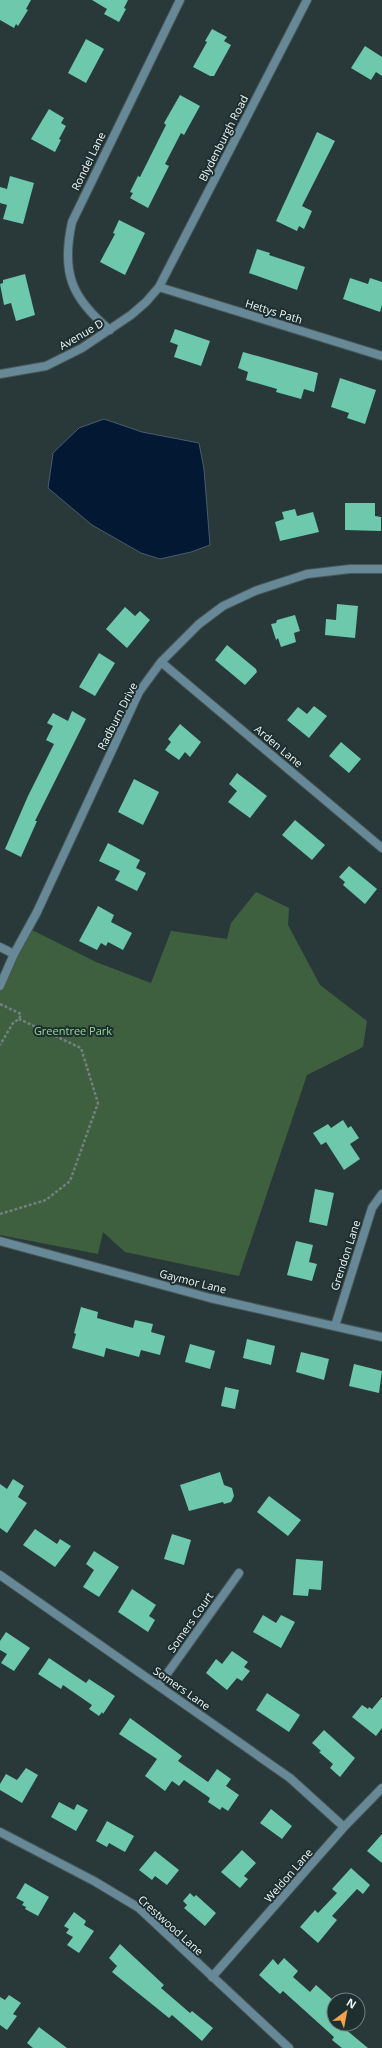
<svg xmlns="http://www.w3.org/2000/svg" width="382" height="2048" viewBox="0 0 382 2048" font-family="'Open Sans',sans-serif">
<rect width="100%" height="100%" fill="#29393a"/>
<path fill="#3e603e" d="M256,892L289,908L288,925L320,985L367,1021L363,1047L307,1075L239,1276L125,1252L103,1232L98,1254L0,1235V986L28,928L96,962L151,983L171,931L227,939L231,923Z"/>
<path fill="#031933" stroke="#495b6e" d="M104,419L142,432L199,443L204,469L210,545L191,552L160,559L141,553L92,525L48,488L53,453L79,428Z"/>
<path fill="#6dc8ac" d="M0,0H31L26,9L28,10L18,26L16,24L14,28L0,20Z
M92,0H128L124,8L126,9L119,22L104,14L107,9Z
M212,29L227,37L224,41L231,45L214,76H210L193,67L207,42L205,41Z
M86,39L104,49L86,83L68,73Z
M365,46L382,57V76L376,72L371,80L351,68Z
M180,95L200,106L184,135L181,133L165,164L169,166L148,208L130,198L133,193L130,192L138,176L140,177L166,125L164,123Z
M49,109L64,118L61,123L66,126L59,139L61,140L55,152L31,139Z
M317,132L335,141L302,206L312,211L304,229L299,226L297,231L276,221Z
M10,176L34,183L23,224L3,219L7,205L0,203V187L7,189Z
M119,220L145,233L125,275L100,262L115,234L113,233Z
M257,249L270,253L269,255L305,267L297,290L249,273Z
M25,274L35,315L16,321L11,303L4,305L0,284L3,283V280Z
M350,278L368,284L370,278L382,282V305L380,312L343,299Z
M175,329L210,341L201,366L174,357L178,345L170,342Z
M243,352L318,373L314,392L304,389L301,399L276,392L277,389L246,380L248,372L238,368Z
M340,378L376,390L365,424L347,418L349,413L331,407Z
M345,503H375V516L381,517V531L345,530Z
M295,509L297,516L313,512L319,532L280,541L275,522L284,519L282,512Z
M337,604L358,606L355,638L325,635L326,619L336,620Z
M125,607L135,616L140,611L150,620L127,648L106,629Z
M295,615L300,631L294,633L296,642L281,647L278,638L276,640L271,624L276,623L277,620Z
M227,645L256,669L257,672L245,685L215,660Z
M99,653L115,663L95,696L79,687Z
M314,706L327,716L309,738L287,720L298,707L307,714Z
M72,711L86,719L35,821H37L21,857L5,849L28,796L54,744L46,740L53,726L47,723L53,713L68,721Z
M180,724L201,742L190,757L185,752L179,760L165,750L171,742L168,739Z
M341,742L361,759L349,773L329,756Z
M237,773L267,796L250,818L228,802L237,791L229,784Z
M134,779L159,792L143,825L118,812Z
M295,820L325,845L312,860L282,835Z
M108,843L140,860L136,868L146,873L137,891L115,880L120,871L99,861Z
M349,866L377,889L365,904L343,885L345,882L339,877Z
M98,906L114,915L111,922L132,933L123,950L108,942L106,946L101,943L97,950L79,941Z
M343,1120L348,1128L351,1126L359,1138L350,1144L360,1159L344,1170L326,1142L321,1145L313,1133L328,1124L331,1128Z
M315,1189L334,1193L327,1226L309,1222Z
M296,1241L313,1245L309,1262L317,1264L312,1281L287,1275Z
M81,1307L98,1312L97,1318L133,1328L135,1320L153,1324L151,1332L165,1336L160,1355L141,1350L139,1357L106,1348L104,1357L72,1348L76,1334L74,1333Z
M247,1339L275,1346L271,1365L243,1358Z
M190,1344L215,1351L210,1369L185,1362Z
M301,1352L329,1359L324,1380L296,1372Z
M354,1364L382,1371L379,1393L349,1386Z
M225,1387L239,1390L235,1409L221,1406Z
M220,1472L224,1485L232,1488L234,1496L231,1502L224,1504L223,1502L189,1511L180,1485Z
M13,1479L24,1486L18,1497L27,1503L7,1533L0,1528V1484L7,1489Z
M269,1496L301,1520L288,1536L257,1512Z
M35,1529L57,1544L60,1539L71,1546L55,1567L23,1545Z
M172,1534L191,1540L184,1565L164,1559Z
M94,1551L119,1567L99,1597L83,1587L94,1570L86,1564Z
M296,1559L323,1561L321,1590L309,1589L308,1596L293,1595Z
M132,1589L156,1605L149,1616L155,1620L148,1632L118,1612Z
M263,1615L276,1623L281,1615L295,1622L281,1648L253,1632Z
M6,1632L30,1648L14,1671L1,1663L7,1654L0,1650V1641Z
M232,1651L248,1662L244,1667L250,1671L242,1681L237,1678L227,1690L206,1673L216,1659L222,1664Z
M49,1658L86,1683L89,1679L115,1696L103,1714L102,1712L99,1716L89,1709L92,1705L63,1685L61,1689L38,1674Z
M267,1693L300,1715L289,1732L256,1710Z
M382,1697V1728L376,1736L352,1717L362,1705L368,1709L369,1707L372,1709Z
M130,1718L182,1756L178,1761L208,1782L217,1769L231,1779L226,1786L239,1795L228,1811L222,1807L220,1810L208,1802L210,1798L184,1780L179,1786L172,1781L165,1791L145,1776L157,1759L119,1734Z
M324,1730L355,1758L340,1777L330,1768L333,1764L319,1752L321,1751L312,1743Z
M26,1768L38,1775L22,1803L0,1790V1784L6,1774L17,1780Z
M59,1802L74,1810L77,1804L88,1810L76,1831L51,1817Z
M271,1809L292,1826L282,1839L260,1823Z
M107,1821L134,1836L125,1852L109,1843L107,1847L96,1841Z
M382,1834V1863L367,1851Z
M242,1850L256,1863L244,1876L248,1879L240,1888L221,1872Z
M155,1851L179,1870L167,1885L155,1876L152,1880L139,1870Z
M351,1868L370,1885L363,1894L357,1889L332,1916L337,1920L318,1943L300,1927L315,1910L318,1913L337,1893L332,1889Z
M25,1883L49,1897L38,1916L25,1909L26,1907L22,1905L24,1902L16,1898Z
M190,1893L194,1897L196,1895L216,1913L205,1926L184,1908L187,1905L183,1901Z
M74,1912L86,1921L84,1925L94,1931L79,1953L67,1945L73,1937L66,1933L69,1929L64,1926Z
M120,1944L164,1985L161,1988L190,2013L192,2011L213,2028L202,2041L172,2015L169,2018L112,1972L117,1966L109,1958Z
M284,1958L298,1971L293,1977L310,1992L316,1985L334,2001V2009L328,2016L334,2020V2024H339L368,2048H342L332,2040L334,2037L283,1991L280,1994L259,1975L273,1959L278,1965Z
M9,1995L21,2003L13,2014L17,2016L7,2030L0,2025V1997L5,2000Z
M39,2027L67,2048H33L27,2043Z"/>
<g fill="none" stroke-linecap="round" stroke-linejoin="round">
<g stroke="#485758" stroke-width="10">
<path id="minor" d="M159,287L382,356
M110,330C71,298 61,272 72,222L180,0
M0,374L46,366L82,348L131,315L146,302L159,287L307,0
M161,662L382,848
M0,947L14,954
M0,986L14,954L37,912L139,692L161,662L199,624L223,606L255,591L307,574L350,569H382
M0,1241L210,1298L382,1337
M335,1326L372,1208L382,1194
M0,1575L290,1778L344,1827
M159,1685L239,1573
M0,1832L94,1881L139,1908L289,2048
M212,1977L344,1827L382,1788"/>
</g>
<path stroke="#728081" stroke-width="2.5" stroke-dasharray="3 2" stroke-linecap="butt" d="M0,1004L21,1014L19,1019L13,1023L0,1045
M0,1214L46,1200L70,1181L98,1103L81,1048L19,1019"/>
<use href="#minor" stroke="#678997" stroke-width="8"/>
</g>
<g text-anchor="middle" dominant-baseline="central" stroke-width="4" stroke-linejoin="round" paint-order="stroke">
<g font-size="11" fill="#ecf6f7" stroke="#1f2f30">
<text transform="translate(223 138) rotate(-63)">Blydenburgh Road</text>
<text transform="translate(88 161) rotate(-64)">Rondel Lane</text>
<text transform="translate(274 311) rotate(17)">Hettys Path</text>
<text transform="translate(81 334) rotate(-30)">Avenue D</text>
<text transform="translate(117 716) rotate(-63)">Radburn Drive</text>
<text transform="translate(279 746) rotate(40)">Arden Lane</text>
<text transform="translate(345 1255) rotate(-72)">Grendon Lane</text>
<text transform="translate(193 1281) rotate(14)">Gaymor Lane</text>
<text transform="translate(190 1622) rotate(-55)">Somers Court</text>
<text transform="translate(182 1688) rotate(35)">Somers Lane</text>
<text transform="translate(288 1875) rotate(-49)">Weldon Lane</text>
<text transform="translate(171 1925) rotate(42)">Crestwood Lane</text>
</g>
<g font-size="11" fill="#8fda8f" stroke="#1f2f30">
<text x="73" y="1030">Greentree Park</text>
</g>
</g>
<g transform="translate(346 2012) rotate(32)"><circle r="19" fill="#1f2f30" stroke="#717f80"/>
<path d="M0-3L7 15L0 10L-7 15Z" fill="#f7a14a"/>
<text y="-6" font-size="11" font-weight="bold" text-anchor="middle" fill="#ecf6f7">N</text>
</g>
</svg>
